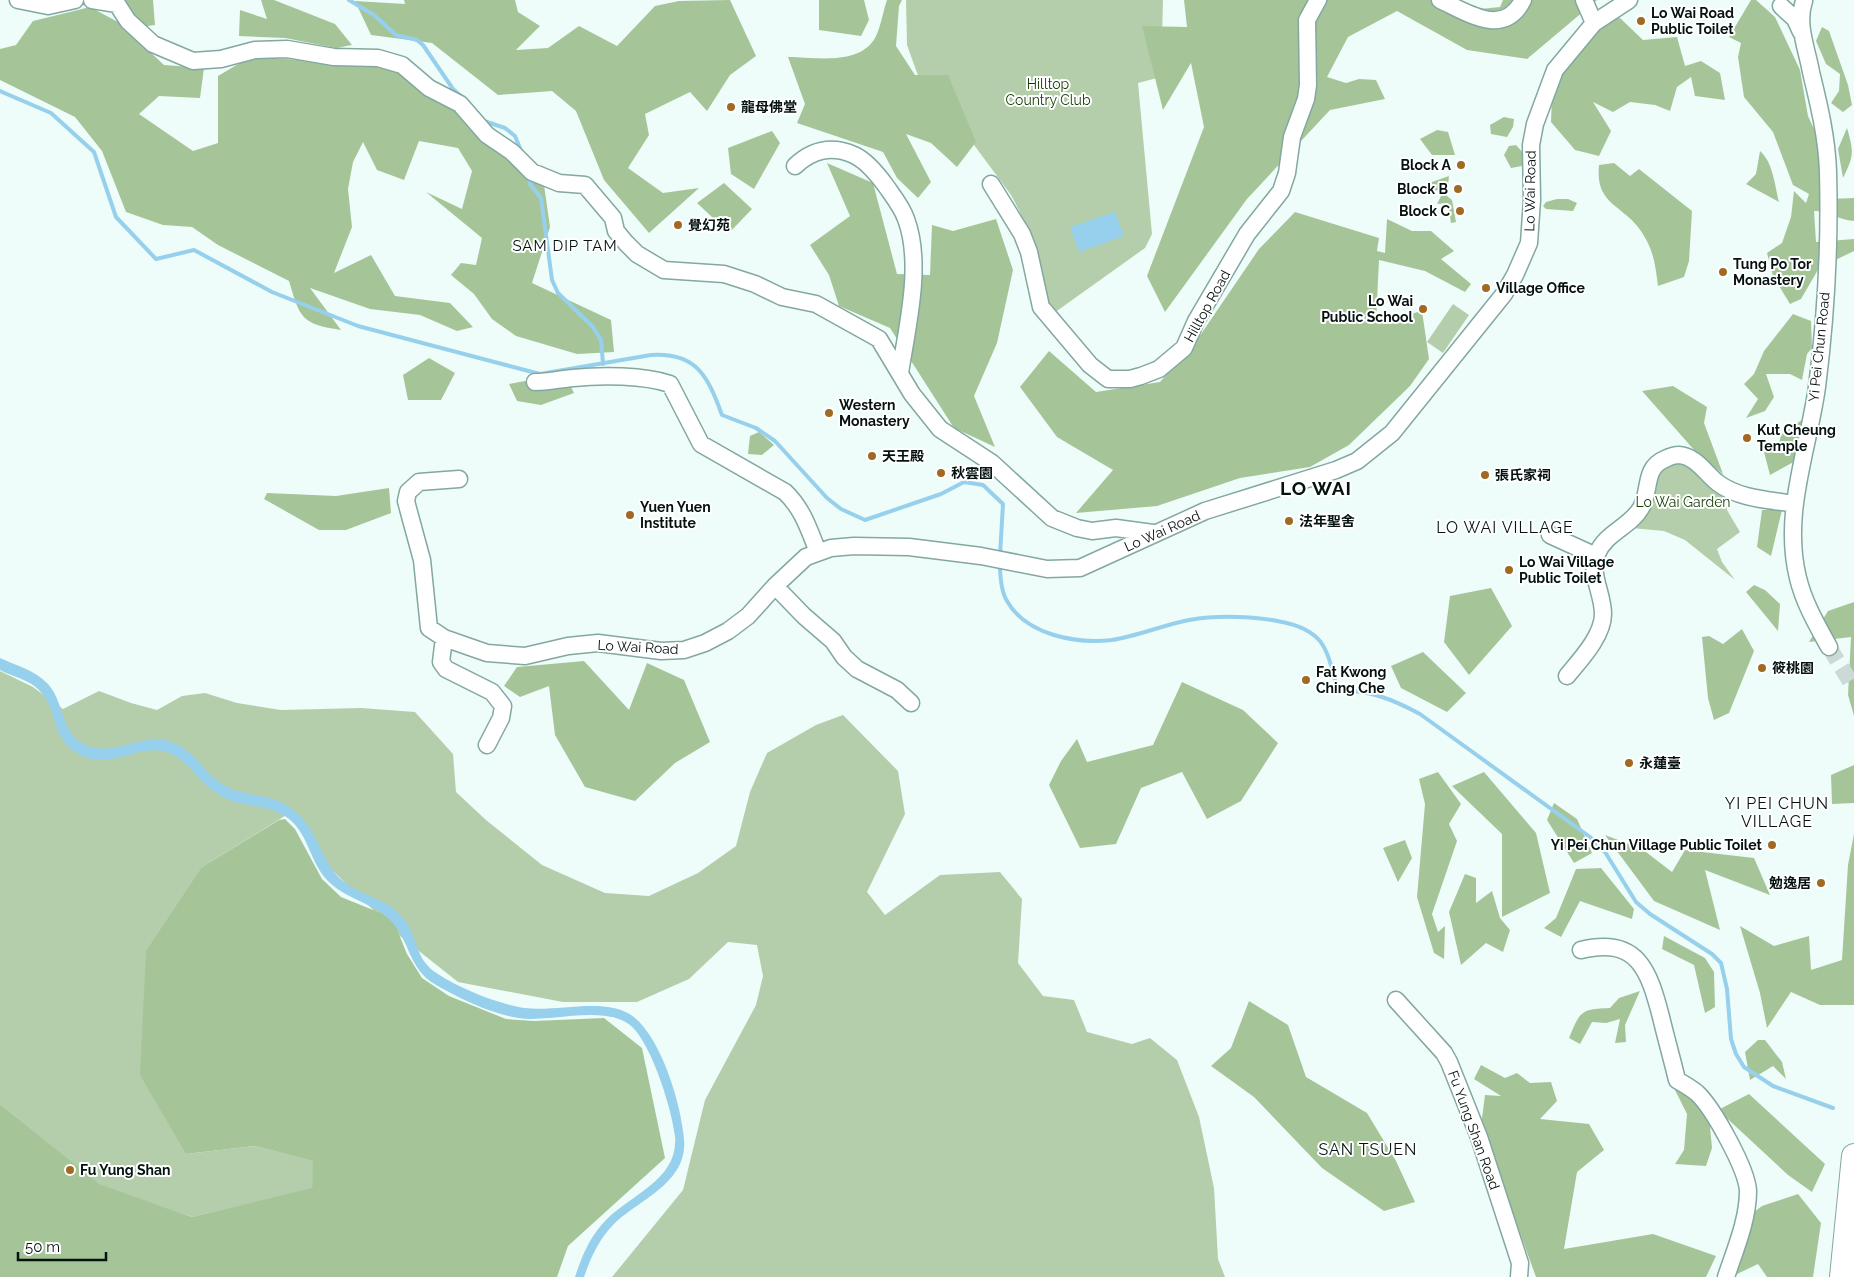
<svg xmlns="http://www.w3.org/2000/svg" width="1854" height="1277" viewBox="0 0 1854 1277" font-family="Raleway,'Noto Sans TC',sans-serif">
<rect width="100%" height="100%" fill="#eefdfa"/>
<path fill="#b4ceab" d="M906,0H1163L1161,77L1138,83L1152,234L1145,248L1054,313L1048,299L1032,235L1011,195L963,130L920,81L907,45Z
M1453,304L1469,315L1443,353L1427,342Z
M1678,458L1728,496L1727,510L1740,532L1717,549L1722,562L1735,580L1685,540L1664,531L1632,528L1663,466Z
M0,671L33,687L63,709L99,691L131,703L157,710L182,696L205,693L237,703L281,710L361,708L415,712L453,754L456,792L486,820L542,865L605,893L649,896L698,873L736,846L750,792L767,753L816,725L843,715L898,771L905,814L867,892L885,915L940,875L1000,872L1022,899L1018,963L1043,996L1074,1000L1087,1032L1132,1044L1150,1038L1177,1060L1199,1117L1214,1188L1218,1259L1225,1277H612L683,1190L705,1100L756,1005L763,976L757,945L728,942L689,979L637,1002H563L458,982L400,936L332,870L293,811L202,867L186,1154L255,1146L314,1161L312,1189L192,1217L99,1185L0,1104Z"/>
<path fill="#a5c599" d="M117,0H153L155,25L140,27L130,8Z
M261,0H274L335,24L352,45L336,48L285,38L239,36L240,10L267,19Z
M404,0H515L518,12L540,26L516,50L548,48L579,26L617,46L655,6L679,1L730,0L756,56L730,75L707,111L690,92L645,114L649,135L628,168L663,193L699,188L649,233L604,180L576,111L552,91L498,95L432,43L371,35L355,1L405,4Z
M819,0H864L869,20L861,36L819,30Z
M887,0H902L899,6L896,46L915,75H948L976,142L957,167L931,143L906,134L931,182L918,198L897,178L883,152L797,123L805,104L788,57C815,57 859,66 875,38C881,27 883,11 887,0Z
M1184,0H1447L1480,9L1500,7L1503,0H1597L1527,59L1467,50L1397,11L1348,37L1327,77L1346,83L1359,79L1376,80L1385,99L1330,110L1247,199L1165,312L1147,276L1204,127L1191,63L1163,110L1142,26L1187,27Z
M1751,0H1756L1775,17L1800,70L1808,116L1820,142L1828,199L1854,198V221C1837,220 1829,210 1814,211L1816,242L1854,239V251L1819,268L1801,299L1790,304L1773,276L1767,253L1782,243L1791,217L1794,191L1806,203L1809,194L1793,185L1773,132L1744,97L1738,57L1741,43L1729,37Z
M90,7L118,22L164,65L204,68L200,98L159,96L139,114L193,151L218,143V76L250,57L360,63L406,73L476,115L544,185L550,227L532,283L611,320L614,352L577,354L516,336L492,319L474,294L451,275L461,263L476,265L482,238L426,192L462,209L472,171L458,148L419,141L404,180L377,170L363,142L353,162L348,189L352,227L334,273L371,255L395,296L450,303L473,327L457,331L420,315L370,309L310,288L341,330C301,324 300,318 289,281L218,245L192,227L163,225L126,212L102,151L75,117L0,80V49L16,45L33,21Z
M1620,18L1643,40L1677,37L1685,66L1701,61L1720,73L1725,100L1695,96L1691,77L1677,87L1670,111L1655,105L1630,102L1613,112L1593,102L1611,131L1599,156L1575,150L1551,122L1552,96L1584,24Z
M1822,27L1829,31L1848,85L1852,105L1843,112L1831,103L1839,91L1840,74L1826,64L1816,41Z
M1504,117L1514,119L1513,127L1507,137L1491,134L1490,125Z
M1847,128C1854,152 1854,156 1843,178L1838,149Z
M1437,130L1448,132L1455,155H1432L1420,139Z
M772,131L780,143L754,189L731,174L728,148Z
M1516,145L1526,156L1522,166L1511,168L1504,155L1509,146Z
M1760,151C1773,162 1775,186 1779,202L1746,184L1756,174Z
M827,163L873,183L897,274L930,275L932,225L953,231L996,219L1013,270L997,343L974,396L995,447L954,428L890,328L839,306L829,275L810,245L850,216Z
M1614,163L1630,176L1639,169L1692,211L1689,261L1684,277L1658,286C1655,262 1653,247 1638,227C1620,204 1595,203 1599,165Z
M1449,176L1447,196L1452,200L1456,222L1451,223L1448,203L1437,204L1443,192L1430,189L1429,183Z
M724,183L752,209L729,233L697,203Z
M1557,199H1568L1577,203L1573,211L1546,209L1543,206L1546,202Z
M1295,212L1379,238L1377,251L1385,253L1387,219L1412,231H1431L1454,251L1441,259L1471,284L1465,292L1425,271L1379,260L1376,323L1422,311L1429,359L1410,386L1349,445L1310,467L1240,478L1157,506L1076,513L1113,470L1057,437L1020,387L1049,351L1096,392L1160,382L1201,334L1259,249Z
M1793,314L1811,321L1812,348L1807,354L1802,380L1790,374H1766L1774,397L1765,411L1746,418L1758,399L1744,384L1754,374L1764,351Z
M429,358L455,373L441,400H408L403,375Z
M525,381L570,385L574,393L541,405L517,401L509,384Z
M1673,386L1707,407L1704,423L1723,474L1695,451L1642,391Z
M1803,419L1801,458L1770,475L1764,452L1778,447L1781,435Z
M759,432L774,445L762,455L748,454L750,436Z
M389,488L391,513L346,530H319L264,499L267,493L336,496Z
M1762,510H1782L1771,556L1757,547Z
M1754,585L1765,590L1780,604L1778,631L1746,592Z
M1491,588L1512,626L1469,675L1444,642L1450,596Z
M1854,602V716L1848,695L1851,637L1809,642L1828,611Z
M1742,629L1754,651L1729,713L1714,720L1708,698L1702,637L1709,636L1723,644Z
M1423,652L1466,693L1447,712L1401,688L1391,666Z
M584,661L629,710L647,663L684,680L710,742L675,763L635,801L585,787L555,735L549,686L520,697L504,686L517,667Z
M1182,682L1243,710L1278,743L1241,801L1207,819L1182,772L1141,788L1116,844L1080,848L1049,785L1061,761L1077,739L1087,762L1153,745Z
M1854,765V803L1832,804L1831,775Z
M1438,772L1461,804L1449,824L1457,841L1432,914L1438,932L1445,926L1444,959L1434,953L1417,897L1425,804L1419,779Z
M1484,772L1536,833L1550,893L1502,917V834L1452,786Z
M1554,803L1577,819L1592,853L1574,863L1547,820Z
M285,819L295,829L322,879L341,897L388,916L394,922L407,954L422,978L449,996L506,1019L534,1021L604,1018L642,1048L665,1158L568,1246L557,1277H0V1104L99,1184L192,1217L312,1188L313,1161L255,1146L186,1154L140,1075L146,951L202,867L279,820Z
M1854,834V1005H1820L1791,992L1767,1028L1760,993L1740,926L1774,946L1809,936L1811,970L1842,960L1848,865Z
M1605,835L1642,849L1672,872L1685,850L1754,858L1770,895L1705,870L1720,930L1654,901Z
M1405,840L1412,858L1398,882L1383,848Z
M1601,868L1634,909L1632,919L1580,901L1561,937L1544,928L1556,918L1576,869Z
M1465,874L1476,878V903L1492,891L1500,918L1510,930L1503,952L1486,943L1461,965L1449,912Z
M1664,936L1705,958L1714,972L1715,1007L1705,1013L1694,965L1662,949Z
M1640,991L1625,1025L1626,1042L1615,1043L1620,1019L1606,1023L1592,1022L1580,1044L1569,1038C1580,1012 1580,1009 1610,1008L1619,998Z
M1249,1001L1288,1025L1306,1077L1367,1113L1396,1161L1415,1202L1384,1211L1322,1168L1254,1097L1211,1066L1231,1048Z
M1758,1040H1765L1782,1062L1786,1079L1773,1066L1750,1080L1745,1052Z
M1481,1065L1505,1078L1517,1073L1530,1083L1551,1082L1557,1101L1540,1119L1589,1124L1604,1150L1577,1172L1564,1249L1653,1234L1716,1256L1706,1277H1536L1481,1126L1485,1095L1501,1096L1474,1079Z
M1685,1074L1707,1094L1712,1148L1706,1166L1675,1164L1684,1150L1687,1114L1671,1082Z
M1749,1094L1825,1164L1812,1192L1788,1175L1718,1110Z
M1798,1194L1821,1223L1813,1277H1767L1758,1264L1735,1275L1750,1215L1762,1206Z"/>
<path fill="#97d0ec" d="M1115,212L1124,236L1079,252L1070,227Z
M0,658C17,666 35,670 48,684C65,703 60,732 84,744C110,758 137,735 165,740C194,746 202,774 226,786C250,799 273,791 297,813C319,832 321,863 343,881C361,896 389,899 404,919C419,939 414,959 438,974C461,989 498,1004 525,1008C558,1012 608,996 634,1017C662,1040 681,1104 684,1139C688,1183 640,1199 614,1224C599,1239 591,1257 584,1277H575C582,1256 590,1236 606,1220C632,1194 679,1179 675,1136C672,1109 651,1042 630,1025C603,1004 550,1023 518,1018C489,1013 461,999 436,985C407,968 411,941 390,920C372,902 344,899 326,879C310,861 308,834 289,819C267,802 240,809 218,794C197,782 188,756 162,751C135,746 110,769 82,756C49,740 60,711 39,690C28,679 13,677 0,670Z"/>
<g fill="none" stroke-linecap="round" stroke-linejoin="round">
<path stroke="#97d0ec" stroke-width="4" d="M349,0L374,15L396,35L417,40L423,45L453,89L463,98
M0,91L51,113L94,152L116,217L156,259L194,250L272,292L358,326L540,374L651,355C697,352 708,377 722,415L756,428L775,441L827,498L841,509L865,520L941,494L964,482L983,485L1003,504L1000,555
M484,121L505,128L515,136L522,153
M531,177L530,184L541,198L552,280L558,293L593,327L601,340L603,364
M1000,564C1000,577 1001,591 1007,601C1026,635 1076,644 1112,640C1138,636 1163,625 1189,620C1217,615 1244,616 1272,620C1289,623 1308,627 1320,641C1330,654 1333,675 1338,691C1368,689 1394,700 1420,714L1590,837L1605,852L1636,902L1650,914L1712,954L1721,963L1727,989L1731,1039L1736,1054L1744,1067L1773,1086L1833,1108"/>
<path stroke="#cbdad7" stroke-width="16" stroke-dasharray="16 8" stroke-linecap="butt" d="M1829,647L1854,688"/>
<g stroke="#83a7a1" stroke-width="19">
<path id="minor" d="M18,0L48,6L75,0
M92,0L117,4L128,21L153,44L193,61L221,59L255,50L287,49L334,57L378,58L402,65L429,88L460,104L487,135L512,152L532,172L559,183L585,185L613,218L616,231L626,243L637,254L664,270L724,274L755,284L782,297L816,304L879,339L912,394L940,429L992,463L1052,518L1077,528L1092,531L1116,528L1153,533
M1440,0C1468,13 1504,38 1523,0
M1584,0L1594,23
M1804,1C1796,24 1807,49 1811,72C1819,105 1827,138 1828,172C1830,244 1826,316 1817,387C1808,451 1782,514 1798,578C1804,603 1817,625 1829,647
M1781,6L1795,19L1801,32
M795,166C812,150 831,145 854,155C867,161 878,175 886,186C893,196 902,207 906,219C923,264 907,327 900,373
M991,184L1022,234L1029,252L1041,307L1090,365L1108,379H1130L1141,376L1159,369L1184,348L1196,321L1247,234L1281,191L1287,173L1292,137L1306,99L1308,85L1307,20L1318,0
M535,382C548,382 560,379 573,378C601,375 644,375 670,384L701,444L785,492C803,509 809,530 818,552
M459,479L419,482L408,492L406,501L410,516L422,560L429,628L444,638L487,653L525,656L568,646L598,643L661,651L684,650L705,643L728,631L748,616L775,586L806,557L831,548L854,546L909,547L981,556L1047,569L1080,568L1205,511L1336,470L1357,461L1392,433L1504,294L1515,275L1529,243L1532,200L1531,145L1535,124L1555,70L1594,23L1629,0
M1550,535L1596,556
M775,586L804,616L833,641L844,657L857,669L897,690L911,703
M444,638L441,662L446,669L492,692L503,706L501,718L487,745
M1567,676C1580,660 1603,636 1603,614C1603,593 1589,574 1597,554C1605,533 1630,527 1641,508C1651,491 1643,468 1665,459C1669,457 1674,455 1679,455C1696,456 1706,474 1718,483C1739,499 1770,500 1795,504
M1581,950C1638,936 1649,971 1661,1017C1666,1038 1672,1059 1677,1080C1684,1084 1691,1088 1697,1093C1713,1108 1747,1169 1748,1191C1748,1220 1735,1250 1726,1277
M1396,1000L1444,1053L1449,1062L1479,1137L1520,1263L1519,1277"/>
</g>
<g stroke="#83a7a1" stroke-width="26">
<path id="highway" d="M1842,1277L1854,1156"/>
</g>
<use href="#minor" stroke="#fff" stroke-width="16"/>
<use href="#highway" stroke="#fff" stroke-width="24"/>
</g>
<g fill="#a06924" stroke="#fff" stroke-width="2">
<circle cx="1641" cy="21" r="5"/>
<circle cx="731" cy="107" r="5"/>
<circle cx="1461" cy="165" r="5"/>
<circle cx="1458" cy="189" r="5"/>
<circle cx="1460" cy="211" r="5"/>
<circle cx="678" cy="225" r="5"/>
<circle cx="1723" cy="272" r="5"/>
<circle cx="1486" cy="288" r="5"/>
<circle cx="1423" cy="309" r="5"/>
<circle cx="829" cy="413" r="5"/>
<circle cx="1747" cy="438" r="5"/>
<circle cx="872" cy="456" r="5"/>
<circle cx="941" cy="473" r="5"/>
<circle cx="1485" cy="475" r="5"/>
<circle cx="630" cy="515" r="5"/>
<circle cx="1289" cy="521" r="5"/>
<circle cx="1509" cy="570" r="5"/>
<circle cx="1762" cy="668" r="5"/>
<circle cx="1306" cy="680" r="5"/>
<circle cx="1629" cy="763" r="5"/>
<circle cx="1772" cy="845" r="5"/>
<circle cx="1821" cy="883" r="5"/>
<circle cx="70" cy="1170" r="5"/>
</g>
<g text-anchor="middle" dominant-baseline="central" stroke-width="4" stroke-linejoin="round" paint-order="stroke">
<g font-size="14" font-weight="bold" fill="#051210" stroke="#fff" text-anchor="start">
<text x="1651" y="13">Lo Wai Road<tspan x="1651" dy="16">Public Toilet</tspan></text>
<text x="741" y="107">龍母佛堂</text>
<text x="1451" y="165" text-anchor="end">Block A</text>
<text x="1448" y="189" text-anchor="end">Block B</text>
<text x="1450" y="211" text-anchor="end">Block C</text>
<text x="688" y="225">覺幻苑</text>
<text x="1733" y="264">Tung Po Tor<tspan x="1733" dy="16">Monastery</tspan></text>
<text x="1496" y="288">Village Office</text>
<text x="1413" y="301" text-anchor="end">Lo Wai<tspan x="1413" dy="16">Public School</tspan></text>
<text x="839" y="405">Western<tspan x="839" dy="16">Monastery</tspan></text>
<text x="1757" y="430">Kut Cheung<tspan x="1757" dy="16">Temple</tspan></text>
<text x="882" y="456">天王殿</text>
<text x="951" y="473">秋雲園</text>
<text x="1495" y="475">張氏家祠</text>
<text x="640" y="507">Yuen Yuen<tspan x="640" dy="16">Institute</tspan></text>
<text x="1299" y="521">法年聖舍</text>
<text x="1519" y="562">Lo Wai Village<tspan x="1519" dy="16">Public Toilet</tspan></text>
<text x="1772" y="668">筱桃園</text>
<text x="1316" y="672">Fat Kwong<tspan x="1316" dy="16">Ching Che</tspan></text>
<text x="1639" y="763">永蓮臺</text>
<text x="1762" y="845" text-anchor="end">Yi Pei Chun Village Public Toilet</text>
<text x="1811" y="883" text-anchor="end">勉逸居</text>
<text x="80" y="1170">Fu Yung Shan</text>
</g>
<g font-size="14" fill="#143c00" stroke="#fff">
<text x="1048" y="84">Hilltop<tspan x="1048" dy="16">Country Club</tspan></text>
<text x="1683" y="502">Lo Wai Garden</text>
</g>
<g font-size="14" fill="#051210" stroke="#fff">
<text transform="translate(1530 191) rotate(-89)">Lo Wai Road</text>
<text transform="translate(1207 306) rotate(-61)">Hilltop Road</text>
<text transform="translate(1819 347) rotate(-84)">Yi Pei Chun Road</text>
<text transform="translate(1162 531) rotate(-24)">Lo Wai Road</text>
<text transform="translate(638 647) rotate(3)">Lo Wai Road</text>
<text transform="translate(1474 1130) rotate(70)">Fu Yung Shan Road</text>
</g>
<g font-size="15" letter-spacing="1" fill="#051210" stroke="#fff">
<text x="565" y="246">SAM DIP TAM</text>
</g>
<g font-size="16" letter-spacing="1" fill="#051210" stroke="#fff">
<text x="1505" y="527">LO WAI VILLAGE</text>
<text x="1777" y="803">YI PEI CHUN<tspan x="1777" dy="18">VILLAGE</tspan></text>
<text x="1368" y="1149">SAN TSUEN</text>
</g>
<g font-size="19" font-weight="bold" letter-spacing="1" fill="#051210" stroke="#fff">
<text x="1316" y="488">LO WAI</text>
</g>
</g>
<path d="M18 1252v8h88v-8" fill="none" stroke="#051210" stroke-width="2.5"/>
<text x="25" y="1252" font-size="15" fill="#051210" stroke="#ffffff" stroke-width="4" paint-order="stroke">50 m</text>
</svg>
